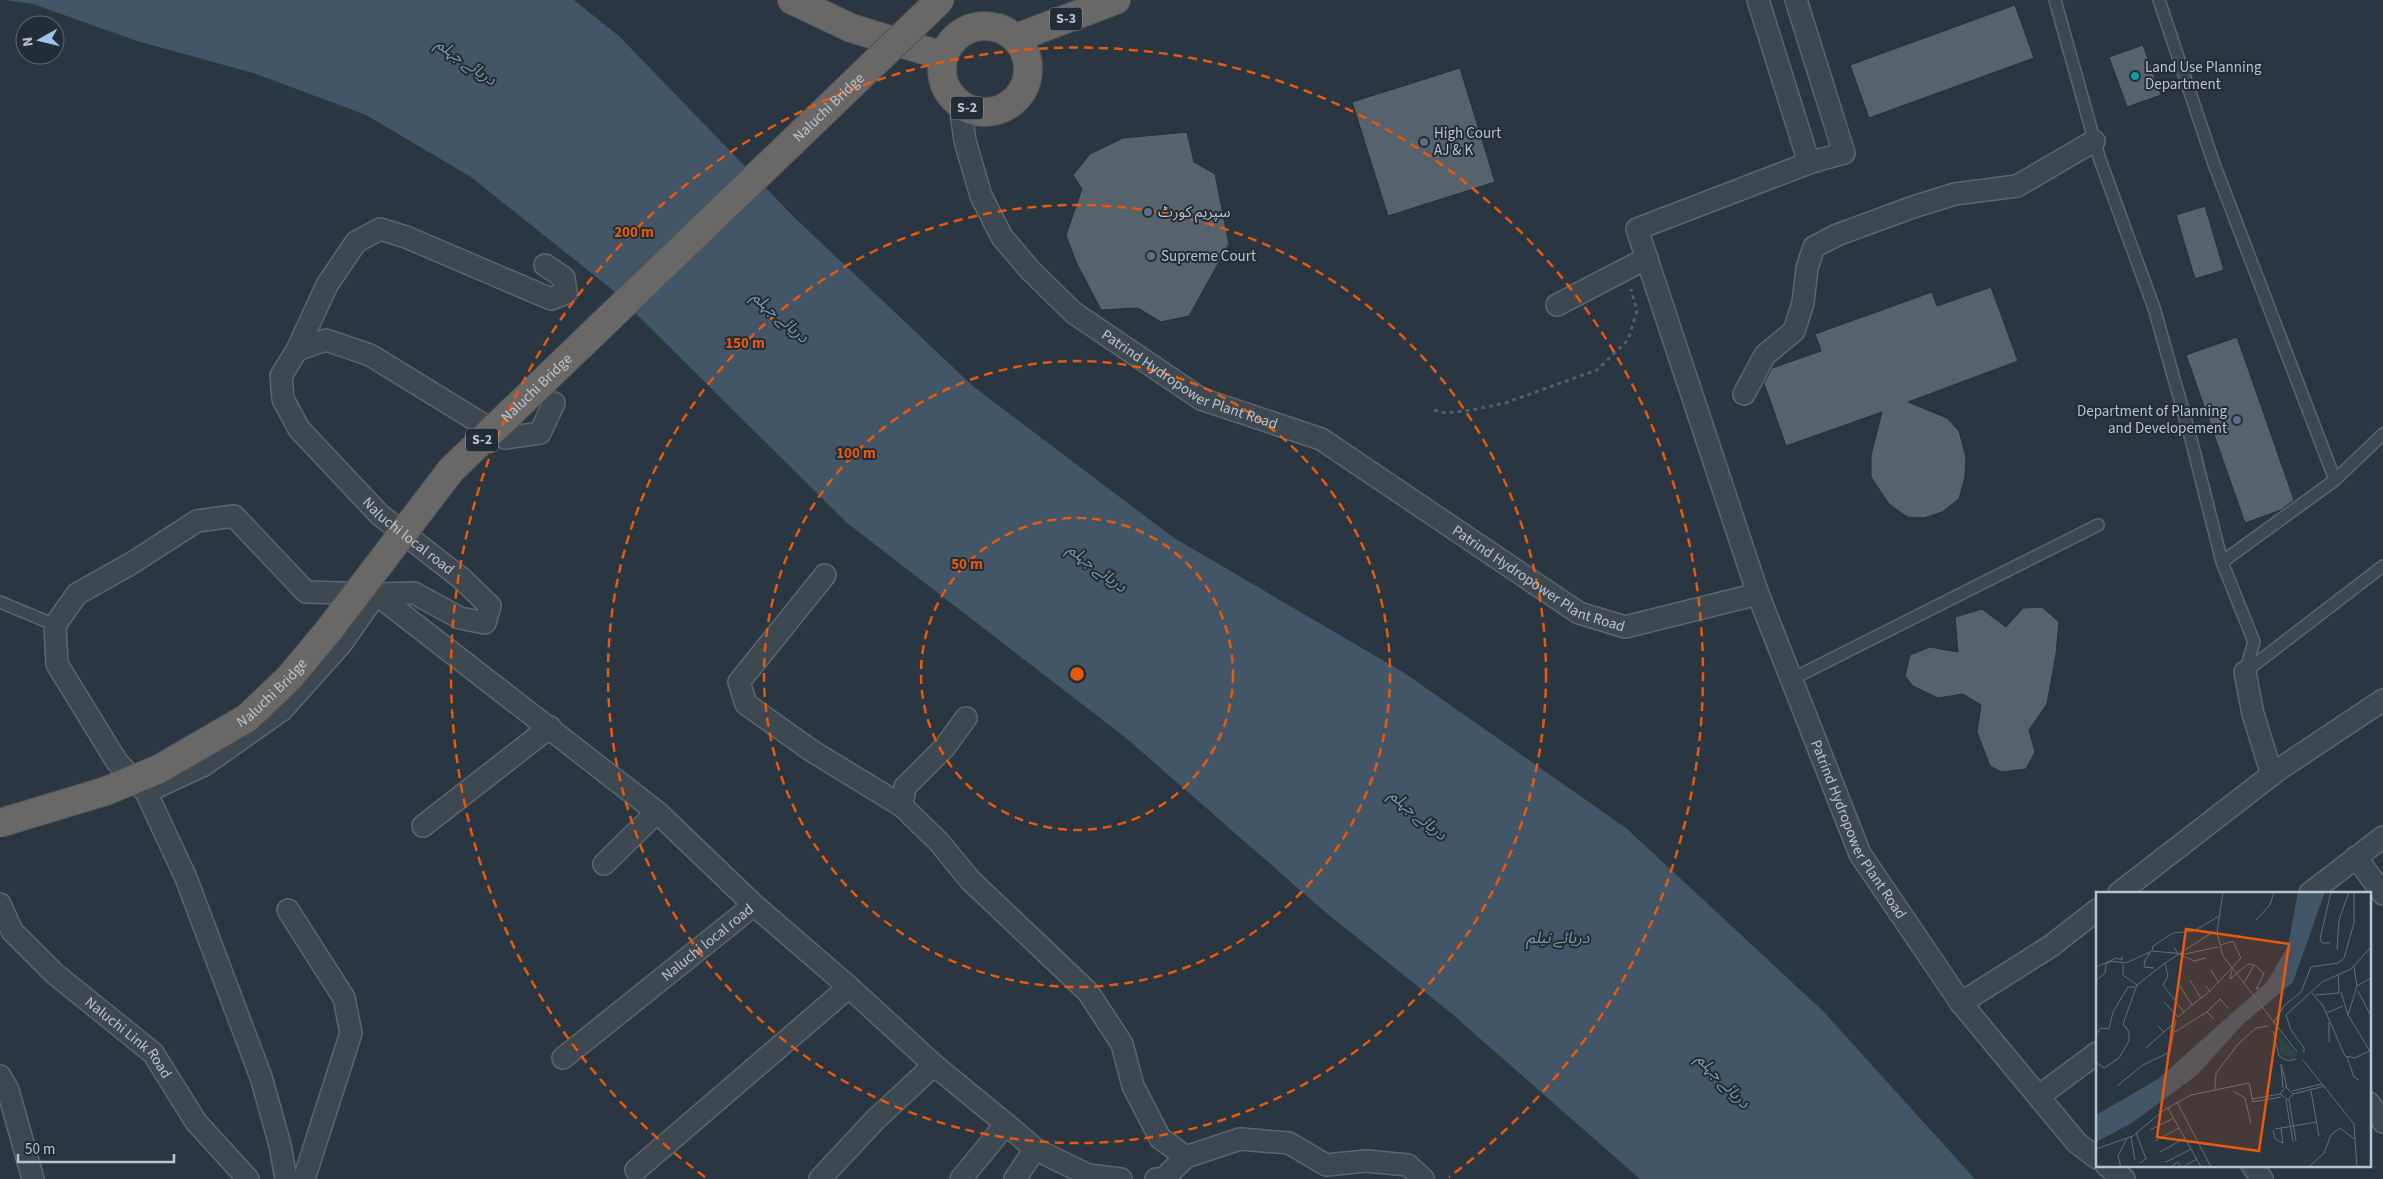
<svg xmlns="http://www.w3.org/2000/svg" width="2383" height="1179" viewBox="0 0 2383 1179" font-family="'Source Sans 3','Noto Sans Arabic',sans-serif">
<rect width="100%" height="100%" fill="#2a3641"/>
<path fill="#425667" d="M5,0H574L619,36L795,218L974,387L1174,538L1403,672L1626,828L1823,1011L1975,1179H1640L1452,1014L1324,911L1126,738L847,523L610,288L471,177L366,115L253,73L137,41L33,4Z"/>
<path fill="#56636d" stroke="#252f38" d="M2015,5L2034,58L1869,118L1850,65Z
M2143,45L2161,95L2127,107L2109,57Z
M1460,68L1495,182L1388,216L1352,102Z
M1187,132L1194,162L1215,174L1229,244L1189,316L1161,322L1138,308L1101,310L1076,262L1066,235L1082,189L1073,175L1090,154L1123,138Z
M2205,206L2224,270L2195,279L2176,215Z
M1991,287L2018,361L1908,402L1947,418L1959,431L1966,457L1965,477L1959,499L1942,512L1924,518L1907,517L1889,504L1871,477V455L1882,412L1786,446L1764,383L1772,368L1821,351L1815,334L1932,292L1937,306Z
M2237,337L2294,500L2281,510L2245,523L2186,355Z
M2042,607L2059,622L2056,654L2047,704L2029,730L2035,752L2026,769L2002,772L1990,766L1977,732L1981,705L1963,694L1938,698L1913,686L1905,676L1910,655L1930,647L1958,652L1955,617L1982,609L2006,627L2023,608Z"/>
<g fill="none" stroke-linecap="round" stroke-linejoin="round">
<g stroke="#5c666e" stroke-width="14">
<path id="service" d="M2055,0L2099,157L2154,308L2191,439L2222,562L2254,642L2245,672
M2159,0L2214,164L2335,480
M2222,562L2335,480L2383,434
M0,602L55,625
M2245,672L2383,566
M1792,679L2098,525"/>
</g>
<g stroke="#5c666e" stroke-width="24">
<g id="minor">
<path d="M1758,0L1809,163"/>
<path id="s1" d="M1796,0L1844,153L1809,163L1637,229L1758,594L1860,854L1961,1003L2077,1143L2097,1158"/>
<path id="s2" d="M960,105L965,141L981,196L1002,237L1031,271L1074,313L1201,399L1321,439L1579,613L1625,627L1758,594"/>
<path d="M1557,305L1647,258"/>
<path d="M297,350L327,285L356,242L380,229L406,237L551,299L566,293L564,278L545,265"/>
<path d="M1744,394L1765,355L1794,331L1803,303L1807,268L1814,247L1837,235L1913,207L1955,194L2017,186L2094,141"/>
<path id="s3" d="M554,403L540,433L505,438L370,355L326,340L297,350L281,376L283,399L299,429L380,515L461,578L490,606L485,623L460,618L414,593L376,594L341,644L282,710L204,765L146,792L117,762L57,664L55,625L77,594L132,563L197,521L234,516L306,592L376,594L657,812"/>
<path d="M825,575L739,682L746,704L812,751L902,806"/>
<path d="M2245,672L2253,714L2272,775"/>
<path d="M966,718L944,748L905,787L902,806L939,842L970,880L1088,992L1122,1044L1133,1086L1160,1138L1186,1157"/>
<path d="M146,792L186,878L261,1077L280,1145L286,1179"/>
<path d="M423,826L550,727"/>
<path d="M2356,857L2383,894"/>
<path d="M604,864L657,812L754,905"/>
<path d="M2119,893L2278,770L2383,700"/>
<path d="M2310,893L2383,837"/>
<path id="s4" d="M0,904L12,931L55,974L153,1053L196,1122L248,1179"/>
<path d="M288,910L344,998L351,1033L304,1179"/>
<path d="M1961,1003L2051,946L2097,910"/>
<path id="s5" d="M563,1058L754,905L849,987"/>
<path d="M934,1065L1006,1124L961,1179"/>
<path d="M0,1076L8,1090L33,1179"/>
<path d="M2039,1096L2097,1053"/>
<path d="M2369,1103L2383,1122"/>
<path d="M1006,1124L1035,1149L1015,1179"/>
<path d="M1035,1149L1088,1175L1121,1179"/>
<path d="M2106,1165L2124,1179"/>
<path d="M2252,1165L2262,1179"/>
<path d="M636,1170L849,987L934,1065L875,1120L820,1179"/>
<path d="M1156,1179H1163L1186,1157L1240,1139L1289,1143L1326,1165L1366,1161L1408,1165L1423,1179"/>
</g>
</g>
<g stroke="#49535b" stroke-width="30">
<path id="trunk" d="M792,0L851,28L943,56
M942 69a43 43 0 1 1 86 0a43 43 0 1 1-86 0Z
M1016,38L1116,0"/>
</g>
<path stroke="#4e6162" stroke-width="3" stroke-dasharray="4 4" stroke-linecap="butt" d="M1434,410L1446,413L1472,410L1505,403L1597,370L1628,340L1637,311L1631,289"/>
<use href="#service" stroke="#3e4851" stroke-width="11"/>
<use href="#minor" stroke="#3e4851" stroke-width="21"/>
<use href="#trunk" stroke="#696866" stroke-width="28"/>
<g stroke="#49535b" stroke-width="30" stroke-linecap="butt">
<g id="trunk-bridge">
<path id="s6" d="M0,823L106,791L159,769L247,718L289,678L329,630L451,470L940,0"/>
</g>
</g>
<use href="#trunk-bridge" stroke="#696866" stroke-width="28"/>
</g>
<g fill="none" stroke="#e8590c" stroke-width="2.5" stroke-dasharray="9 6">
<circle cx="1077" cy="674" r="156"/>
<circle cx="1077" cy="674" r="313"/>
<circle cx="1077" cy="674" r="469"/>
<path d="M705 1177A626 626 0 1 1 1449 1177"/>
</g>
<circle fill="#0f9aa8" stroke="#232d36" stroke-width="2" cx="2135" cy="76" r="5"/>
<g fill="#5c6f8a" stroke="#232d36" stroke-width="2">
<circle cx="1424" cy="142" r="5"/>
<circle cx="1148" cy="212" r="5"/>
<circle cx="1151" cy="256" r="5"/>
<circle cx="2237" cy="420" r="5"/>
</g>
<g text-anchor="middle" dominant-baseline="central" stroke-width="4" stroke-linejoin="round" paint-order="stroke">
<g fill="#232d36" stroke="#8d969e" stroke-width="1">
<rect x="1050" y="7.5" width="32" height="23" rx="4"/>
<rect x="951" y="96.5" width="32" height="23" rx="4"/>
<rect x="466" y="428.5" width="32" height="23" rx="4"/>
</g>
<g font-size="14" font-weight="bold" fill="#bbc3cb">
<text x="1066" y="19">S-3</text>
<text x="967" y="108">S-2</text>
<text x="482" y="440">S-2</text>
</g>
<g font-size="15" fill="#bbc3cb" stroke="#232d36" text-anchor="start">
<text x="2145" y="67">Land Use Planning<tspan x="2145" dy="17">Department</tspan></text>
<text x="1434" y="133">High Court<tspan x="1434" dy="17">AJ &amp; K</tspan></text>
<text x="1158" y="212">سپریم کورٹ</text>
<text x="1161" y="256">Supreme Court</text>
<text x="2227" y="411" text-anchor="end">Department of Planning<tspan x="2227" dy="17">and Developement</tspan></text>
</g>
<g font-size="15" fill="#bbc3cb" stroke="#232d36">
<text stroke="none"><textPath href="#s6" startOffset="1115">Naluchi Bridge</textPath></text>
<text stroke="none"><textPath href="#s2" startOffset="379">Patrind Hydropower Plant Road</textPath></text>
<text stroke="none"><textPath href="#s6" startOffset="710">Naluchi Bridge</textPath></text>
<text stroke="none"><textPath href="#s3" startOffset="545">Naluchi local road</textPath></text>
<text stroke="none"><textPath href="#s2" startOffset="784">Patrind Hydropower Plant Road</textPath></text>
<text stroke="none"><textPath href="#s6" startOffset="305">Naluchi Bridge</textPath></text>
<text stroke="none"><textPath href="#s1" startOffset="1022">Patrind Hydropower Plant Road</textPath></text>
<text stroke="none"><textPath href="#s5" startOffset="185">Naluchi local road</textPath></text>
<text stroke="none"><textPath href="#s4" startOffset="188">Naluchi Link Road</textPath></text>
</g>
<g font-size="16" font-style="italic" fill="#7f96aa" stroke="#232d36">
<text transform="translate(466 62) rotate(35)">دریائے جہلم</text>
<text transform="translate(780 317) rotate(41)">دریائے جہلم</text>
<text transform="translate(1097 568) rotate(37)">دریائے جہلم</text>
<text transform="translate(1418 815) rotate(40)">دریائے جہلم</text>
<text x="1558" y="938">دریائے نیلم</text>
<text transform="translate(1723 1081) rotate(46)">دریائے جہلم</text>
</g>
</g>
<g transform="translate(2096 892)">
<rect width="275" height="275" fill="#2a3641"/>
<path d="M180,140L201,163L196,167L184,162Z" fill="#2f4544"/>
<path d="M202,0H229L197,90L147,132L101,183L36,231L0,250V223L62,187L171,90L192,54Z" fill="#425667"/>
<path fill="none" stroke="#646e78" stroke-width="1" d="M127,0L121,41L127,64L201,160M160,28L174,13L178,0M234,51H226L224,47L235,0M78,55L82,62L98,69L110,66M122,55L89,62L56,59L57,54L77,41L98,39L123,24M241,58L243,28L253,0M54,61L49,68L48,75L58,76M27,72V83L41,93M159,73L168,82L160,97L163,96M0,75L14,69L30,71L56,59M258,75L261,94M115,78L123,91M136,78L134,87L152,72L158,73L148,91M275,86L261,94L252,123L275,161M0,88L9,81L10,72L20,66L26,68V64M94,88L105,106L96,113M83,93L96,113L88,120L67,93L72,84L69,71L117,40M114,99L145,66L137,49L125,53M262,99L275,124M245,100L252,123M216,101L227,114L249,164L259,166L275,158M219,103L243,101L242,82M105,106L114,99L110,94M68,110L82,125L88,120M111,120L124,107L132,116M230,121L247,114M233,130V150M177,131L189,113L205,100L215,75L242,71L248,66L258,31V0M61,133L68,140L76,133M177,139L183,164L192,169L200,167M2,141L4,136L13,137L17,120L32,95H39M77,141L111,120L118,127M50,156L68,140M208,161V156L195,138L190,123L226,90L255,77L275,55M251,165L258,185L263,188M207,168L258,232L261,275M0,170L8,176L23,166L33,149V140L27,132L41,93L69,71M21,194L47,173L74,160L80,128M187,196L185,172L191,195M119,197L120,181L143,151L160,136L172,134M137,199L149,206L155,232M196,199L226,192M215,199L223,244M197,202L190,195L184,202L192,208L197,202L229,194M156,207L184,202M190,208L197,250M193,208L200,249M81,210L115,275M72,216L105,275M179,237L221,230M54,238L78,226M177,238L179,247L187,251L185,236M40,241L50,267L44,271M35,245L39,268M59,249L83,236M0,257L37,244L68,218L95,203L153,191L157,210L185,205M64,260L89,246M70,270L95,257M25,275L22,264L31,246M74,275L82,270L85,275M87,275L101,267M213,275L228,261L235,243L244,236L258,247"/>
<path fill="#e8590c" fill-opacity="0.15" stroke="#e8590c" stroke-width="2.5" d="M90,37L193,52L163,259L61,245Z"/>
<rect width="275" height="275" fill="none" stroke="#bbc3cb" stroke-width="2.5"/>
</g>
<circle cx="1077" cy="674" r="8" fill="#e8590c" stroke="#232d36" stroke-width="2.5"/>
<g font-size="15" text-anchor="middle" font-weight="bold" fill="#e8590c" stroke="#232d36" stroke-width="4" stroke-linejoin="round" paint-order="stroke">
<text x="634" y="237">200 m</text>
<text x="745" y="348">150 m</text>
<text x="856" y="458">100 m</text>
<text x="967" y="569">50 m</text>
</g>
<g transform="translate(40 40) rotate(262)"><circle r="24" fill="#232d36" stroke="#606972"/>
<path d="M0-4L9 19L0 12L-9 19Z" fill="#9dc5ee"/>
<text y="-8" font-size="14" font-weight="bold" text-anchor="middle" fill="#bbc3cb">N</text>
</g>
<path d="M18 1154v8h156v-8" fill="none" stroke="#bbc3cb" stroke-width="2.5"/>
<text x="25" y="1154" font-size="15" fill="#bbc3cb" stroke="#232d36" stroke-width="4" paint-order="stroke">50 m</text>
</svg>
